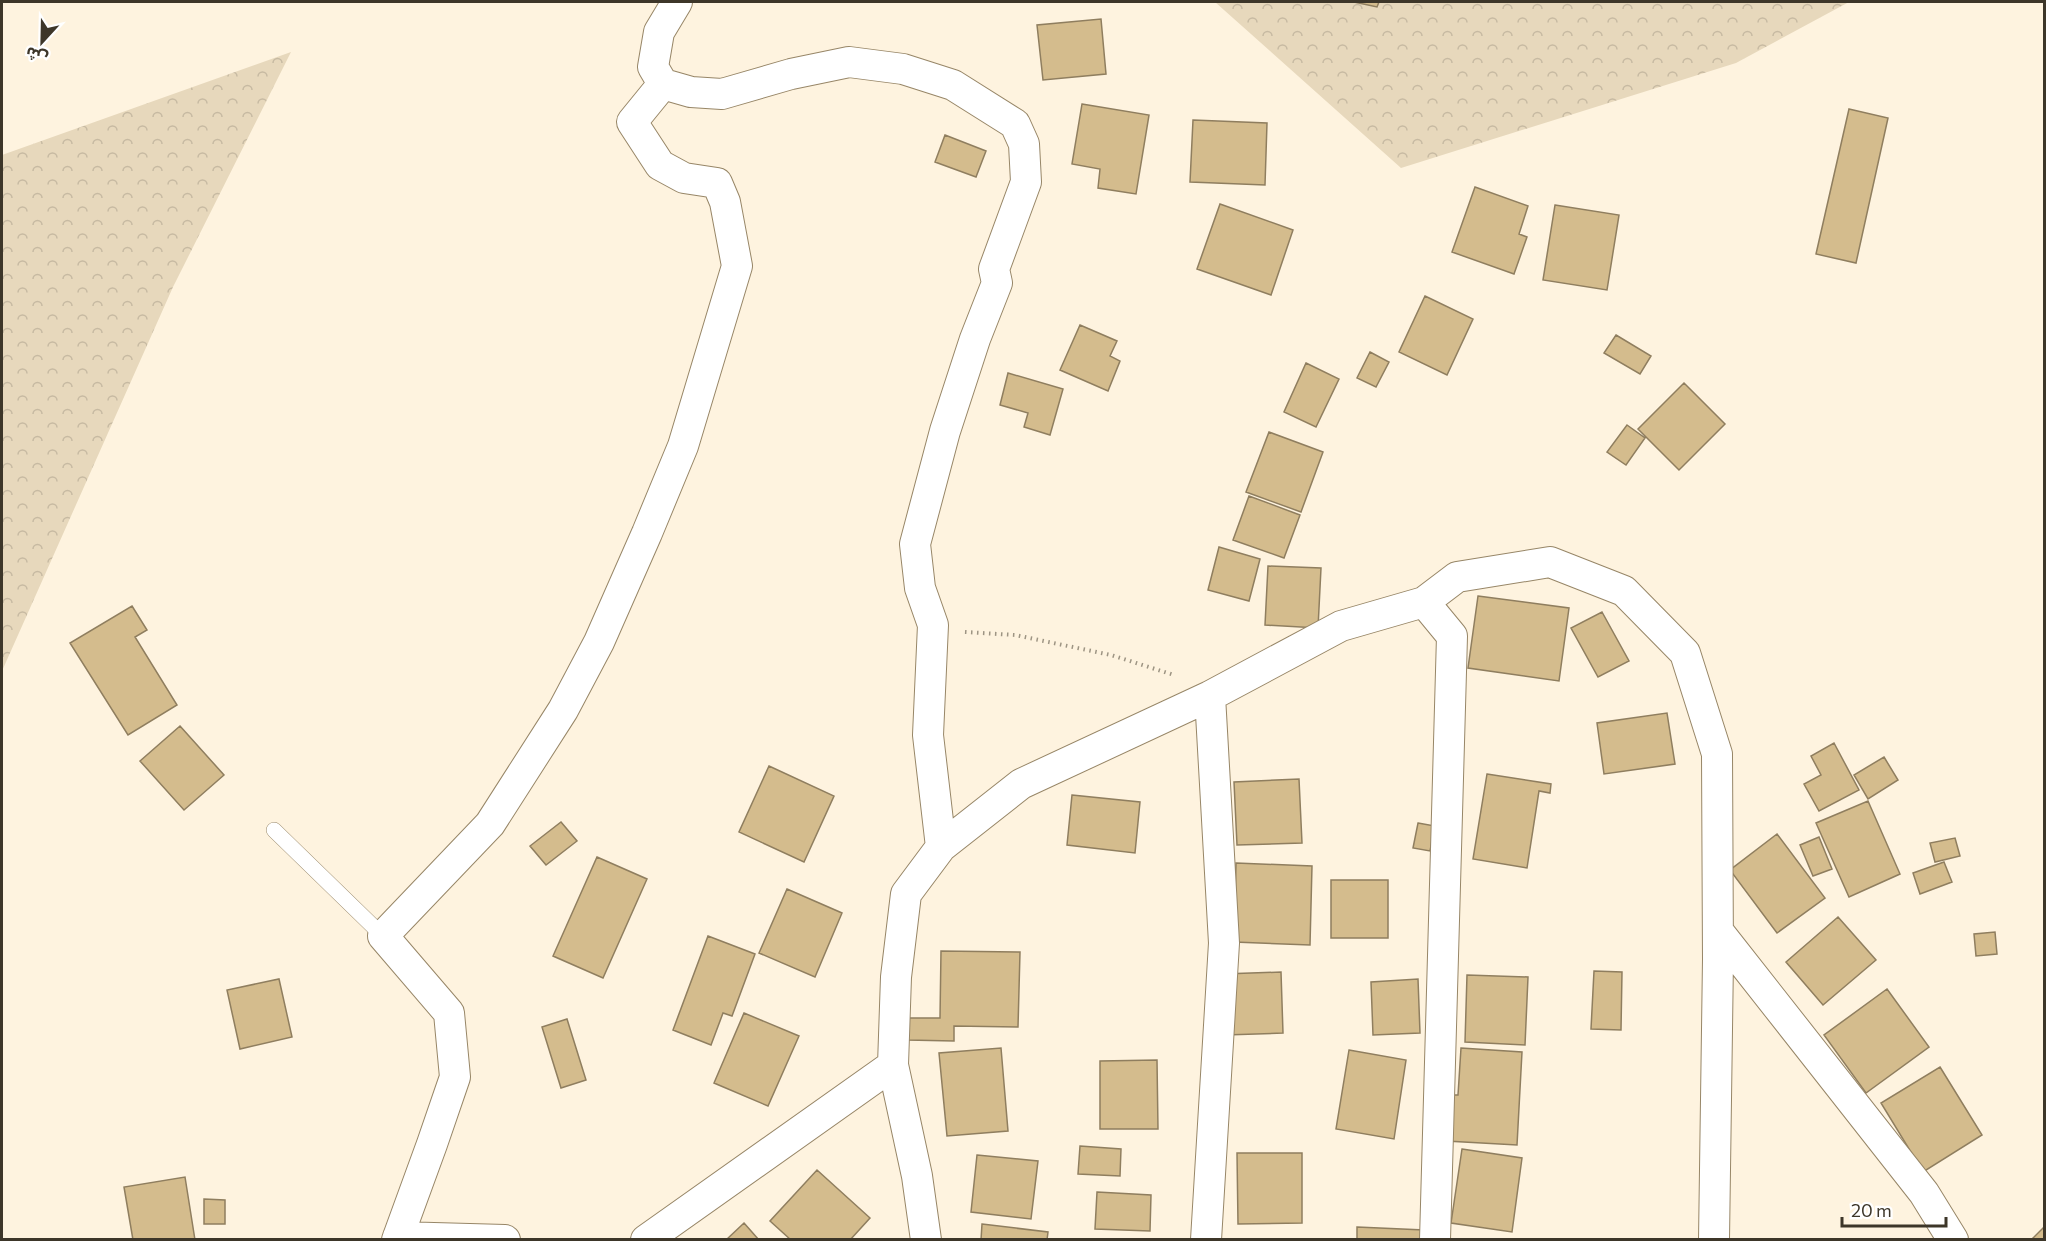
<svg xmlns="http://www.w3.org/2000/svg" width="2046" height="1241" viewBox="0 0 2046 1241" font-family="Commissioner,'Noto Sans Arabic',sans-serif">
<defs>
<pattern id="forest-crowns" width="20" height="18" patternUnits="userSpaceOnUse" patternTransform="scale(1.5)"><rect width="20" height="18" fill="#e7d8bc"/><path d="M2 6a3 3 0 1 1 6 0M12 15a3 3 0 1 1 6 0" fill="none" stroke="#c7baa2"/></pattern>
</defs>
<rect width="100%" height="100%" fill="#fef3df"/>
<path fill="url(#forest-crowns)" d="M1215,2H1849L1736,63L1401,168Z
M291,52L173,287L2,671V155Z"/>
<path fill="#d4bc8d" stroke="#8f7e5f" stroke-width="1.5" d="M1354,2H1379L1377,7Z
M1101,19L1106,74L1043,80L1037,25Z
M1082,104L1149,115L1136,194L1098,188L1100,169L1072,164Z
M1849,109L1888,118L1856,263L1816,254Z
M1193,120L1267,123L1265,185L1190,182Z
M945,135L986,151L976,177L935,162Z
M1475,187L1528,206L1519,234L1527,237L1514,274L1452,252Z
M1220,204L1293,230L1271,295L1197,269Z
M1555,205L1619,215L1607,290L1543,280Z
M1425,296L1473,319L1447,375L1399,352Z
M1080,325L1117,341L1110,356L1120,361L1108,391L1060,370Z
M1616,335L1651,356L1640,374L1604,353Z
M1370,352L1389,362L1376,387L1357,378Z
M1306,363L1339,379L1316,427L1284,412Z
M1008,373L1063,389L1050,435L1024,427L1028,413L1000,405Z
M1684,383L1725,424L1679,470L1638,429Z
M1627,425L1645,438L1626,465L1607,452Z
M1269,432L1323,452L1301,512L1246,492Z
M1249,496L1300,515L1284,558L1233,540Z
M1219,547L1260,559L1249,601L1208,590Z
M1268,566L1321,568L1318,628L1265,625Z
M1478,596L1569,608L1559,681L1468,668Z
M132,606L147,630L135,637L177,705L128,735L70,643Z
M1602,612L1629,661L1598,677L1571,628Z
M1667,713L1675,764L1604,774L1597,723Z
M180,726L224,775L184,810L140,761Z
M1834,743L1859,790L1819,811L1804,784L1821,775L1811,756Z
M1884,757L1898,780L1868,799L1854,775Z
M769,766L834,796L804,862L739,832Z
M1487,774L1551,784L1550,793L1539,791L1527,868L1473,859Z
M1299,779L1302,843L1237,845L1234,782Z
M1072,795L1140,802L1135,853L1067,845Z
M1868,801L1900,874L1849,897L1816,823Z
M561,822L577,841L546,865L530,846Z
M1418,823L1435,826L1430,851L1413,848Z
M1777,834L1825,898L1777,933L1730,870Z
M1819,837L1832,869L1813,876L1800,845Z
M1955,838L1960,856L1935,862L1930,843Z
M597,857L647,879L603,978L553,956Z
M1944,862L1952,882L1920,894L1913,873Z
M1236,863L1312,866L1310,945L1234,942Z
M1331,880H1388V938H1331Z
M787,889L842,913L815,977L759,953Z
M1838,917L1876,960L1823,1005L1786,962Z
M1995,932L1997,954L1976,956L1974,934Z
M708,936L755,954L732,1016L723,1013L711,1045L673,1030Z
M941,951L1020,952L1018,1027L954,1026V1041L907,1040V1018H940Z
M1594,971L1622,972L1621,1030L1591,1029Z
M1281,972L1283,1033L1225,1035L1223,974Z
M1467,975L1528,977L1525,1045L1465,1042Z
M279,979L292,1037L240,1049L227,990Z
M1418,979L1420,1033L1373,1035L1371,982Z
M1887,989L1929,1047L1866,1093L1824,1035Z
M744,1013L799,1036L768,1106L714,1083Z
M567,1019L586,1080L561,1088L542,1027Z
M1001,1048L1008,1131L947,1136L939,1053Z
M1461,1048L1522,1052L1517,1145L1446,1141L1448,1095H1458Z
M1349,1050L1406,1060L1394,1139L1336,1129Z
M1157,1060L1158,1129H1100V1061Z
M1940,1067L1982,1135L1923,1172L1881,1103Z
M1080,1146L1121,1149L1120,1176L1078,1174Z
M1462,1149L1522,1158L1512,1232L1451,1223Z
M1237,1153H1302V1223L1238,1224Z
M977,1155L1038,1161L1031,1219L971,1212Z
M817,1170L870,1218L850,1240H791L770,1221Z
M185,1177L195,1240H133L124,1187Z
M1097,1192L1151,1195L1150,1231L1095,1229Z
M204,1199L225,1200V1224H204Z
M744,1223L759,1240H726Z
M982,1224L1048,1232L1047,1240H981Z
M1357,1227L1424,1230L1423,1240H1357Z
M2044,1227V1240H2031Z"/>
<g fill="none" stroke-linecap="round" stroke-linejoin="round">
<g stroke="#978667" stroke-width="16">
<path id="lane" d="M274,830L383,936"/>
</g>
<g stroke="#978667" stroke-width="32">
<path id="street" d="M677,2L659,32L653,67L663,84L691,92L722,94L791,74L849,62L903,69L953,85L1015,124L1024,144L1026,182L994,269L997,283L975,339L945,431L915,544L920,588L933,625L928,735L941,847
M1424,602L1452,636L1435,1240
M1718,931L1924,1193L1953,1240
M398,1237L505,1240
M397,1240L432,1144L455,1077L449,1013L383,936L490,824L563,710L599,642L647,533L683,446L737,266L725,202L717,183L684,178L660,165L632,122L663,84
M646,1240L893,1065
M926,1240L917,1176L893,1065L896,977L906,894L941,847L1021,784L1210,696
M1206,1240L1224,943L1210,696L1341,626L1424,602L1457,577L1550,562L1624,591L1685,653L1717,754L1718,959L1714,1240"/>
</g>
<path stroke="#9d9483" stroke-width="4" stroke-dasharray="1.5 4.5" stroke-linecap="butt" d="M965,632L1015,635L1111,655L1174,675"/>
<use href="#lane" stroke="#fff" stroke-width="15"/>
<use href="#street" stroke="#fff" stroke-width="30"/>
</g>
<rect width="2046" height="1241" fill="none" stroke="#3d3629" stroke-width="6"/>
<g transform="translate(42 42) rotate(202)" stroke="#ffffff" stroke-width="4.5" paint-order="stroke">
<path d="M0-4.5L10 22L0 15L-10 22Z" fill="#3d3629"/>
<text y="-9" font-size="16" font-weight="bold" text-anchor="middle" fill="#3d3629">ش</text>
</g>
<path d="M1842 1217v9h104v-9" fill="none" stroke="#3d3629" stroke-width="3"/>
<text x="1851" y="1217" font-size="18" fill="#3d3629" stroke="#ffffff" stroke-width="4.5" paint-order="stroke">20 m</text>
</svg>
